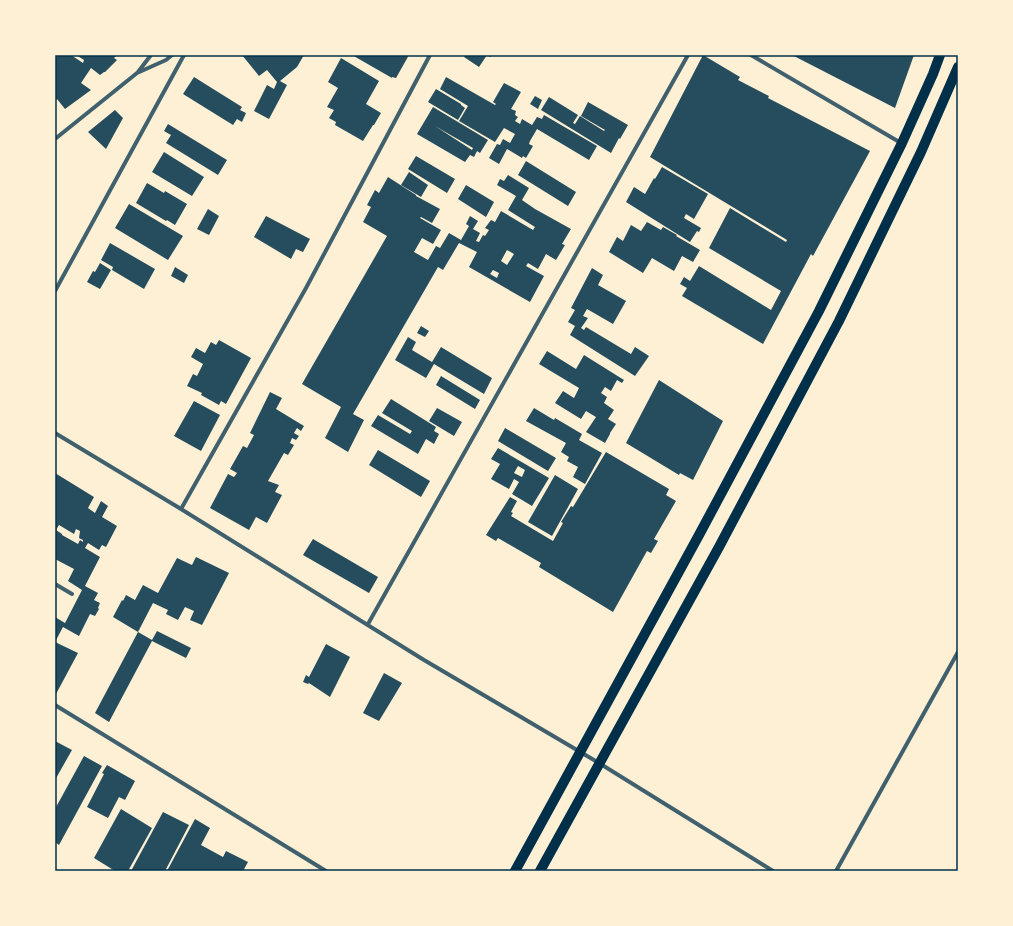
<svg xmlns="http://www.w3.org/2000/svg" width="1013" height="926" viewBox="0 0 1013 926" font-family="'Golos Text',sans-serif">
<rect width="100%" height="100%" fill="#fdf0d5"/>
<path fill="#264d5e" fill-rule="evenodd" d="M55,55H71L83,63L84,60L76,55H117L114,58L117,60L105,72H104L100,75L91,68L81,83L91,90L65,109L57,99L55,101Z
M242,55H304L297,67L280,81L287,85L269,119L254,111L267,85L274,89L277,82L267,70L259,76Z
M352,55H409L396,78L392,77V78Z
M466,55H492L490,57L487,55L479,67L464,57Z
M703,55L740,77L738,80L769,96L768,98L870,151L813,256L811,254L763,344L682,296L687,288L680,284L684,277L690,281L699,266L771,310L781,291L709,248L730,208L786,242L787,240L650,157Z
M792,55H914L895,108Z
M341,58L379,81L366,104L381,113L374,125H373L363,141L335,125L336,122L329,118L334,110L327,107L338,88L328,82Z
M194,77L242,107L240,110L246,113L242,122L237,119L233,125L183,94Z
M446,77L495,105L496,104L493,102L504,83L521,92L511,109L516,111L515,115L518,117L515,121L520,124L522,119L532,125L537,117L542,119L544,115L597,146L589,160L537,129L530,141L529,144L533,146L526,158L523,156L522,158L507,149L499,164L489,158L497,144L500,145L503,139L510,143L515,134L504,128L495,142L459,121L468,106L440,89Z
M436,89L461,104V105L465,108L458,120L428,102Z
M535,96L542,100L538,109L530,104Z
M549,97L578,115L573,123L575,124L580,116L604,131L605,130L581,116L588,102L628,125L620,139L619,138L611,153L541,110Z
M433,107L488,140L480,153L477,151L474,157L470,155L465,162L417,134ZM435,126L473,148L472,150Z
M115,110L123,118L106,149L88,132Z
M168,124L227,160L218,175L166,143L171,135L164,131Z
M164,152L204,177L192,196L152,172Z
M416,156L455,179L447,193L408,169Z
M526,161L576,192L568,206L518,175Z
M662,167L708,194L694,219L686,214L684,218L701,228L699,232L697,231L690,242L626,202L634,187L645,194L654,178L655,179Z
M409,172L428,185L421,197L401,185Z
M508,175L529,188L522,200L535,209L571,229L562,244L565,245L556,260L546,254L538,269L528,263L526,266L544,276L530,302L469,267L477,252L459,243L443,270L438,267L353,414L364,420L348,452L325,438L341,407L302,384L387,236L363,222L371,207L367,205L375,190L379,193L388,177L416,195V196L440,209L432,223L421,217L420,218L441,230L433,244L422,238L414,252L428,260L436,246L440,248L449,233L461,240L469,226L466,224L470,216L478,221L473,229L480,233L476,241L479,242L483,235L485,236L489,230L485,228L491,220L495,222L501,211L533,230L535,227L508,210L516,196L497,185L500,179L504,181ZM507,250L514,254L507,265L501,261ZM493,270L499,273L497,278L490,274Z
M147,183L164,193L165,191L187,204L175,225L167,220L166,221L136,203Z
M466,185L494,202L486,217L458,199Z
M129,204L183,236L168,260L115,228Z
M208,209L219,216L209,235L197,229Z
M266,216L310,239L303,252L296,249L291,259L254,237Z
M647,222L661,230L663,227L677,235L676,236L700,250L693,262L682,256L674,271L652,258L643,273L609,252L617,237L623,241L631,225L641,231Z
M110,243L155,269L144,289L112,270L113,267L101,260Z
M100,263L111,270L100,289L87,282L93,271L95,272Z
M175,267L188,275L184,283L171,276Z
M592,268L603,275L598,285L626,301L613,324L587,309L583,316L588,318L581,328L584,330L586,327L631,354L635,347L649,356L635,376L570,335L575,326L568,322L575,310L571,308Z
M421,326L429,331L425,337L417,333Z
M408,337L416,342L412,350L432,362L441,347L492,378L484,394L434,364L426,378L395,360Z
M219,340L251,358L226,404L221,401L219,405L201,395L202,393L187,386L193,374L197,376L203,364L191,357L196,348L205,353L211,342L216,345Z
M547,351L576,369L584,355L624,380L622,383L617,380L611,391L605,387L601,393L607,397L604,403L614,410L608,419L616,424L610,433V434L605,443L586,432L596,417L586,411L581,419L555,403L563,391L574,398L579,388L539,364Z
M441,376L480,400L475,409L436,385Z
M659,380L723,421L693,480L680,473L679,475L626,443Z
M270,392L282,398L276,409L304,426L301,431L297,428L294,433L299,436L296,440L292,438L290,443L294,445L288,455L284,453L268,481L279,485L275,492L282,495L267,523L256,517L249,530L210,508L228,474L234,477L237,473L230,469L243,446L247,448L254,435L250,433Z
M391,399L436,427L434,431L439,434L434,444L426,439L418,454L371,426L378,415L410,434L412,431L382,413Z
M194,401L220,415L201,451L174,436Z
M437,408L462,422L454,436L429,421Z
M534,408L554,420L555,418L582,434L579,440L602,453L585,484L573,477L578,467L567,461L569,457L561,452L566,443L526,421Z
M505,428L556,458L548,471L498,441Z
M498,448L549,478L532,506L512,494L519,482L514,479L509,489L491,479L500,464L491,459ZM518,466L525,470L522,477L514,473Z
M378,450L430,481L421,497L369,465Z
M606,452L669,489L666,495L676,501L654,539L658,541L651,553L647,551L613,612L539,567L541,563L498,538L496,541L486,535L510,497L517,501L511,512L513,513L511,516L553,541L563,523L561,522L571,506L573,507Z
M55,473L94,497L88,508L95,513L101,501L108,506L102,517L117,526L106,547L102,545L99,550L88,543L85,548L100,557L85,586L98,593L94,600L100,603L98,608L99,609L95,616L90,614L79,636L63,627L55,642L78,653L56,694L55,693V617L65,623L82,590L68,581L74,569L55,559ZM59,525L74,534L76,529L80,531L79,538L83,540V542L80,540L78,544L62,535V534L56,530Z
M555,475L578,489L552,536L528,522Z
M313,539L378,577L369,593L303,555Z
M196,557L229,573L202,625L190,620L194,611L185,607L178,620L166,614L168,610L153,603L138,632L113,617L122,600L123,601L126,595L135,600L143,585L158,593L177,558L192,565Z
M157,631L191,648L186,658L152,641L109,722L95,713L138,632L152,640Z
M326,644L350,657L330,697L309,683L308,684L303,682L306,675L309,677Z
M384,673L402,683L379,721L363,713Z
M55,741L72,750L55,780Z
M84,756L102,766L59,845L55,842V809Z
M107,765L135,781L125,800L119,797L108,818L87,807L104,774L102,773Z
M121,809L152,828L128,871H115L94,858Z
M163,812L189,825L165,871H131Z
M195,819L210,828L201,845L223,857L226,851L248,862L243,871H167Z"/>
<g fill="none" stroke-linecap="round" stroke-linejoin="round">
<path stroke="#3f606c" stroke-width="4" d="M751,55L901,143
M138,72L151,55
M55,139L137,73L166,60L172,55
M55,291L184,55
M55,433L181,509L424,660L599,763L773,871
M181,509L306,288L430,55
M55,584L72,594
M368,624L688,55
M55,705L326,871
M836,871L958,652"/>
<path stroke="#003049" stroke-width="10" d="M515,871L699,535L819,311L902,143L933,74L940,55
M540,871L719,547L839,321L921,152L958,67"/>
</g>
<rect width="1013" height="926" fill="none" stroke="#fdf0d5" stroke-width="112"/>
<rect x="56" y="56" width="901" height="814" fill="none" stroke="#003049" stroke-width="1.5"/>
</svg>
